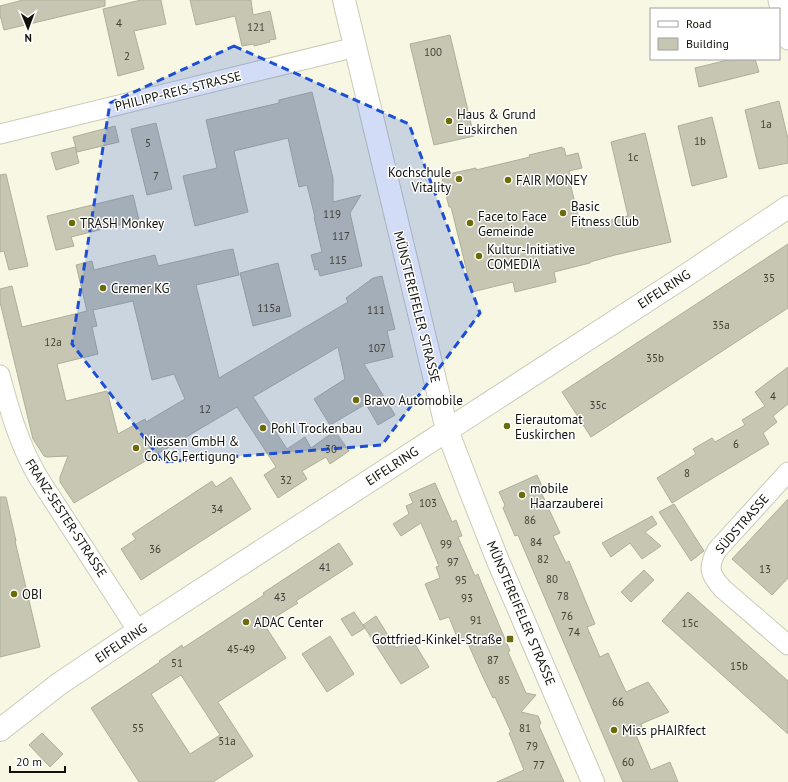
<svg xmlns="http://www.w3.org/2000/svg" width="788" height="782" viewBox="0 0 788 782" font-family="'PT Sans',sans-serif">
<rect width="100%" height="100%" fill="#f7f7e3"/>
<path fill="#c6c6b2" stroke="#aeaf9b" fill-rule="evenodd" d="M23,0H105V6L4,30L0,15V6Z
M141,0H161L166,24L134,31L144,69L118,76L103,9Z
M190,0H251L253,15L270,11L276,39L269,40L270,42L254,46V44L242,46L235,16L196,25Z
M450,35L474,136L434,145L410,44Z
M732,59H755L759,72L699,87L695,68Z
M312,92L333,178V202L361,195L350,213L362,266L320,276L318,269L315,270L311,255L322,252L314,217H315L307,185L299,187L288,138L234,151L248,212L195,226L183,176L217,168L206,120L279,103V100Z
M779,101L788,139V163L759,169L745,110Z
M712,117L727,177L692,186L678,126Z
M156,123L172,189L147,195L131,129Z
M115,126L119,142L77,152L73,137Z
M645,133L671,242L615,255L590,262V263L554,272L556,282L515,292L513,282L472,292L451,207H449L442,178L444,177V175L476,168V170L530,157L529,155L562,147V149L564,148L566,156L578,153L582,168L569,171L571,178L569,179L581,227L628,216L611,142Z
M75,147L79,163L56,170L51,153Z
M6,174L28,266L9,270L4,251L0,252V175Z
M133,195L139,220L71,237L74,246L56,250L47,216Z
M788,244V308L591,437L562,392Z
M233,249L239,275L196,285L219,378L348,302L346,298L373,278L382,276L395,329L387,331L393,357L364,364L395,415L378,425L366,404L330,425L314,399L345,379L338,347L253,397L287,449L305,437L311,448L335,431L349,451L330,464L326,457L302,471L307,479L278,498L264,475L276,467L237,407L74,503L60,482V477L68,456L47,457L44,456L33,439L0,302V289L12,286L22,327L87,311L76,265L92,261L94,270L155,255L158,266L222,251ZM133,301L152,380L174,374L185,399L146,422L145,419L118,434L107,391L66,401L57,364L98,354L92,327L97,326L93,310Z
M278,263L291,316L253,326L240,273Z
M788,367V404L773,416L777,422L763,433L769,444L672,503L657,478L696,454L693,449L712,438L715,442L745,425L742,420L765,406L755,392Z
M537,475L544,491L541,492L560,533L553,536L566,563L569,561L595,624L587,627L600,657L608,653L626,692L648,682L669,712L641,724L644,732L636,735L651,770L670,762L678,782H623L518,535L515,536L503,508L505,505L499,492Z
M231,477L251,509L141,580L121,549L136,539L132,534L212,481L216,487Z
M435,483L452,522L456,520L462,536L458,537L475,576L478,574L481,582L510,651L508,652L526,693L536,695L521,712L538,716L541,723L539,726L564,782H497L524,770L509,733L511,732L495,697L493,698L482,675L466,639L459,642L449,617L440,620L425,584L440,578L436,567L439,566L421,523L401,536L393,524L409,514L406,506L413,503L409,494Z
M0,497H6L16,541H15L40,647L0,657Z
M788,499V578L772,595L732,559Z
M674,504L704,551L691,561L659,512Z
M652,516L657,524L645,532L661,546L642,559L630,543L611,557L602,543Z
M339,543L353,564L296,601L298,603L264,624L286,658L218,702L253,756L213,782H139L91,708L160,662L159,661L182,645L183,648L264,595L263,593ZM181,675L220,735L190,754L151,694Z
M644,570L654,580L631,602L621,592Z
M688,592L788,681V734L662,621Z
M354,612L365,628L352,636L341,619Z
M376,616L396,648L413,641L429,667L401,684L363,625Z
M330,636L354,674L327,692L302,654Z
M42,733L63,754L50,767L29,745Z"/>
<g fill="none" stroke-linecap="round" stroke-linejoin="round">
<g stroke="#cacbb7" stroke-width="21">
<path id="minor" d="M778,0L788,40
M0,134L356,47
M0,375C10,412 19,444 38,477L138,631
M788,472L717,550C707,568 710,575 723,589L788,645"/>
</g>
<g stroke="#cacbb7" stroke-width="24">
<path id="tertiary" d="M344,0L447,430L470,490L498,561L593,782"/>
</g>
<g stroke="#cacbb7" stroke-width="24">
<path id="secondary" d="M0,730L59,684L138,631L688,274L788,207"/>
</g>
<use href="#minor" stroke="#fff" stroke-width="19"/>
<use href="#tertiary" stroke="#fff" stroke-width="22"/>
<use href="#secondary" stroke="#fff" stroke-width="22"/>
</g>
<path fill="#1d4ed8" fill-opacity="0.2" stroke="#1d4ed8" stroke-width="3" stroke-dasharray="8 5" stroke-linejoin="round" d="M234,46L409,124L480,313L382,445L163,462L72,344L110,103Z"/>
<g fill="#6d6b07" stroke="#fff" stroke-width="1.5">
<circle cx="449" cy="121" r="4"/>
<circle cx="459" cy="179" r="4"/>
<circle cx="508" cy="180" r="4"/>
<circle cx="563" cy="213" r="4"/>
<circle cx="72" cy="223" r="4"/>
<circle cx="470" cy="223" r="4"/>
<circle cx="479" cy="256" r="4"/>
<circle cx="103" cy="288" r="4"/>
<circle cx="356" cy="400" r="4"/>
<circle cx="507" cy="426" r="4"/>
<circle cx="263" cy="428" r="4"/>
<circle cx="136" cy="448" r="4"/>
<circle cx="522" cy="495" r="4"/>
<circle cx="14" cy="594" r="4"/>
<circle cx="246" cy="622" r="4"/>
<rect x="506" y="635" width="8" height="8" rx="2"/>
<circle cx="614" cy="730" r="4"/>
</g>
<g text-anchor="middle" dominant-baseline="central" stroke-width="3" stroke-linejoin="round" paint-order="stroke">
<g font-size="11" fill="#3f3f35">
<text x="119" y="23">4</text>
<text x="256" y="27">121</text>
<text x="433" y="52">100</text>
<text x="127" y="56">2</text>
<text x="766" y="124">1a</text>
<text x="700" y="141">1b</text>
<text x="148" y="143">5</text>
<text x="633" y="157">1c</text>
<text x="156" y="176">7</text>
<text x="332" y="214">119</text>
<text x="341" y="236">117</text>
<text x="338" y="260">115</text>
<text x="769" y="278">35</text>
<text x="269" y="308">115a</text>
<text x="376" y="310">111</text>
<text x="721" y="325">35a</text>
<text x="53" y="342">12a</text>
<text x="377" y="348">107</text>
<text x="655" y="358">35b</text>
<text x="773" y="396">4</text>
<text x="598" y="405">35c</text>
<text x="205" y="409">12</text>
<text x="736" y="444">6</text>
<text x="331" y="449">30</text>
<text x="687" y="473">8</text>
<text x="286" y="480">32</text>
<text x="428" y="503">103</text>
<text x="217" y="509">34</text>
<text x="530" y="520">86</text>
<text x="536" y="542">84</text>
<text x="446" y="544">99</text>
<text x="155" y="549">36</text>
<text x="543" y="559">82</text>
<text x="453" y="562">97</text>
<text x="325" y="567">41</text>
<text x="765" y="569">13</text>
<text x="552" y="579">80</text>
<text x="461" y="580">95</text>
<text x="563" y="596">78</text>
<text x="280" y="597">43</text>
<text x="467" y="598">93</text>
<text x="567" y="616">76</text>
<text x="476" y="620">91</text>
<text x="690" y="623">15c</text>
<text x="574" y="632">74</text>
<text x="241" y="649">45-49</text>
<text x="493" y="660">87</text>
<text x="177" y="663">51</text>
<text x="739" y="666">15b</text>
<text x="504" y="680">85</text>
<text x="618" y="702">66</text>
<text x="138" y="728">55</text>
<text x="525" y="728">81</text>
<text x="227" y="741">51a</text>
<text x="532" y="746">79</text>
<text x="628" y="762">60</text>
<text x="539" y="765">77</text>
</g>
<g font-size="13" fill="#12120b" stroke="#fff">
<text transform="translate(178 91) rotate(-14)">PHILIPP-REIS-STRASSE</text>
<text transform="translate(664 289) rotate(-33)">EIFELRING</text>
<text transform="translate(417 307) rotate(76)">MÜNSTEREIFELER STRASSE</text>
<text transform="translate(392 466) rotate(-33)">EIFELRING</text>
<text transform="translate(66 518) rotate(57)">FRANZ-SESTER-STRASSE</text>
<text transform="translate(742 524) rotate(-49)">SÜDSTRASSE</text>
<text transform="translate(521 613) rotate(67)">MÜNSTEREIFELER STRASSE</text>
<text transform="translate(121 643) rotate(-34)">EIFELRING</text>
</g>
<g font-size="13" fill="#12120b" stroke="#fff" text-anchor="start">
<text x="457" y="114">Haus &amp; Grund<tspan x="457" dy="15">Euskirchen</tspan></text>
<text x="451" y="172" text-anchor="end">Kochschule<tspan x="451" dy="15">Vitality</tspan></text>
<text x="516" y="180">FAIR MONEY</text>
<text x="571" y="206">Basic<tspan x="571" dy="15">Fitness Club</tspan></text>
<text x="478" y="216">Face to Face<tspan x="478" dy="15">Gemeinde</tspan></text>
<text x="80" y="223">TRASH Monkey</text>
<text x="487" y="249">Kultur-Initiative<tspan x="487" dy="15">COMEDIA</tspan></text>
<text x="111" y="288">Cremer KG</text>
<text x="364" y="400">Bravo Automobile</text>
<text x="515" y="419">Eierautomat<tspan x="515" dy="15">Euskirchen</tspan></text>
<text x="271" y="428">Pohl Trockenbau</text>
<text x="144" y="441">Niessen GmbH &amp;<tspan x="144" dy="15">Co. KG Fertigung</tspan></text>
<text x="530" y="488">mobile<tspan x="530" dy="15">Haarzauberei</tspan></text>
<text x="22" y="594">OBI</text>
<text x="254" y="622">ADAC Center</text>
<text x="502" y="639" text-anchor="end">Gottfried-Kinkel-Straße</text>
<text x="622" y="730">Miss pHAIRfect</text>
</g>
</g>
<rect x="650" y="8" width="130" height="52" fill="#ffffff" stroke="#a0a09d"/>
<rect x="658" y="21" width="20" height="6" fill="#ffffff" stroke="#a0a09d"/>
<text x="686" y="28" font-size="12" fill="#12120b">Road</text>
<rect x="658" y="38" width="20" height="12" fill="#c6c6b2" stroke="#a0a09d"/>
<text x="686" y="48" font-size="12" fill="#12120b">Building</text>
<g transform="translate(28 28) rotate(179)" stroke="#ffffff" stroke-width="3" paint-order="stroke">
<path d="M0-3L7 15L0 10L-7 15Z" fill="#12120b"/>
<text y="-6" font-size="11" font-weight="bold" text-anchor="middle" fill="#12120b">N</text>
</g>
<path d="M10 766v6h55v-6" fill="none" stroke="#12120b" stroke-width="2"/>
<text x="16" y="766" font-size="12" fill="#12120b" stroke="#ffffff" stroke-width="3" paint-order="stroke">20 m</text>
</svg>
